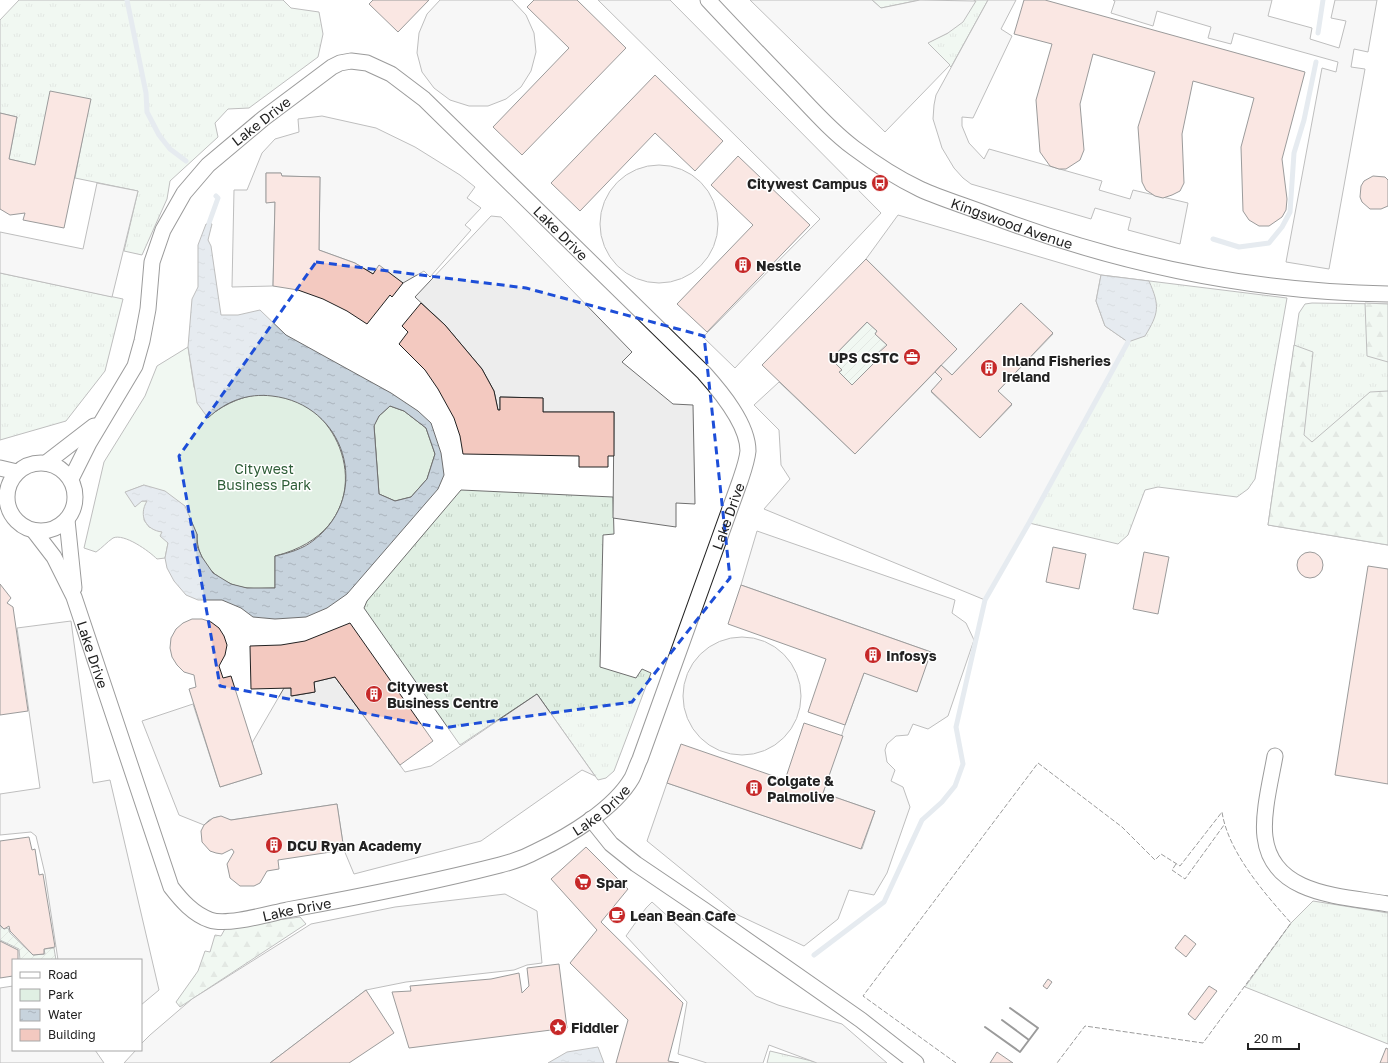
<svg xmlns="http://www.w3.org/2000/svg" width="1388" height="1063" viewBox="0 0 1388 1063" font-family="'Golos Text',sans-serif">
<defs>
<pattern id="grass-tufts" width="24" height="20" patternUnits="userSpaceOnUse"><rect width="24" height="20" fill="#e0efe3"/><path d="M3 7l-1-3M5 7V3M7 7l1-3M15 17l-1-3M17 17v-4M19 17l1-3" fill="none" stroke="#c0cdc2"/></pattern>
<pattern id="forest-firs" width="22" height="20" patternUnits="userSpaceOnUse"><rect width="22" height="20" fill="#e0efe3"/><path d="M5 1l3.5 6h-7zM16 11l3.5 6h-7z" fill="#c0cdc2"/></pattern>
<pattern id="garden-furrows" width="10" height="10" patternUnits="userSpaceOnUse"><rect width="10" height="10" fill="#e0efe3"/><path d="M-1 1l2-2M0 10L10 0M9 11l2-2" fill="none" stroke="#c0cdc2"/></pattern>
<pattern id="water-ripples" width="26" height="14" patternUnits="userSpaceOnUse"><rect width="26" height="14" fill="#c7d3dd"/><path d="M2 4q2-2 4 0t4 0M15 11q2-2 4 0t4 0" fill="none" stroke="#abb5bd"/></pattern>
</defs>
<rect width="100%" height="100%" fill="#fff"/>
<path fill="url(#grass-tufts)" stroke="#6f6f6f" d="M19,0H283L291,8L319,12L323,34L318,57L249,108L228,109L215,123L218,137L170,181L167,199L142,255L124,251L138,191L75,178L90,99L35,165L9,159L17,117L0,113V20Z
M872,0H920L881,8Z
M974,0H988L951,67L927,43L948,33L975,2Z
M0,273L123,299L105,371L66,421L0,440Z
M1101,275L1287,298L1255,479L1248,489L1237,497L1158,487L1145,490L1128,535L1118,544L1029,523L1128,342Z
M1312,303L1388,304V545L1268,525L1299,313L1305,304Z
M461,490L613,497L614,534L603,535L600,667L636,678L642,669L651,673L614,771L606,778L598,780L537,694L460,745L364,608L367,601Z
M1313,901L1388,913V1044L1245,987L1291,923Z
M770,1051L816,1062L817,1063H767Z"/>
<path fill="url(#forest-firs)" stroke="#6f6f6f" d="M1365,303L1388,304V362L1367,356Z
M1294,345L1313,352L1304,435L1312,442L1370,392L1388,391V545L1268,525Z
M300,917L306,924L180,1007L176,1002L198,971L205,951L210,952L215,935L221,936L226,927Z"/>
<path fill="#e0efe3" stroke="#6f6f6f" d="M188,347L194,387L208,417C320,329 416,521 275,556V588C266,588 256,589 247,588C219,585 196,562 197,534L144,485L126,492L142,501H148L144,520L149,527L163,532L168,543L165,558L157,559C149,551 124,533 113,538C107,542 102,548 96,552L84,548L104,462L145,396L157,366Z
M390,406L404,411L426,428L435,454L427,479L411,497L395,501L379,494L374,425L379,416Z"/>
<path fill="url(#garden-furrows)" stroke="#6f6f6f" d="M867,322L877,331L875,334L887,345L875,356L878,359L852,385L839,372L842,370L831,359Z
M0,926L4,929L8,928L10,933L33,955L45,954L44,949L54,948L56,960H20L19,949L0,940Z"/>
<path fill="#ededed" stroke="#6f6f6f" d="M440,0H512L526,15L534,33L536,52L531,71L521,87L506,99L488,106H469L450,100L434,88L422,72L417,53L419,33L427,14Z
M598,0H670L881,213L735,368L703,337L820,219Z
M750,0H872L881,8L920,0L976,1L963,22L948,33L928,43L950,65L885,132Z
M988,0H1016L1001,29L1012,36L973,118L962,117V126L969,143L984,159L989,149L1102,181L1099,190L1130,199L1133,190L1188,203L1180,244L1128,230L1131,218L1095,208L1091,219L971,184L963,178L954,168L942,148L938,135L933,119L934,105L936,95Z
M1113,0H1272L1268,16L1312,28L1310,39L1339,48L1346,21L1331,18L1335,0H1377L1368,52L1354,49L1351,67L1365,69L1329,269L1286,262L1322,68L1336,72L1338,62L1234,33L1231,44L1208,38L1211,27L1157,11L1153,26L1111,13L1115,1Z
M322,116L376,128L415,147L460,175L475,187L467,198L481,208L465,225L471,230L430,277L424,271L403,283L373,274L355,263L319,250L320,177L282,176L281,173H266V202H275L273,286L232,287L234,190H247L262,153L275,139L299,132L298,119Z
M600 224a59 59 0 1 1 118 0a59 59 0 1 1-118 0Z
M97,183L138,191L112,297L0,273V232L83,249Z
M898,215L1101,275L1096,301L1105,326L1128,342L1029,523L985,600L764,509L790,479L781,465L779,430L754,405L779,382L855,454L935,372L942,379L931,392L980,438L1012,405L998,391L1053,334L1021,303L952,375L941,365L957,349L866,259Z
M491,216L501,217L632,352L622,362L673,404L693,405L695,504L676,503V527L613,518L614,412H543V398L500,397V410H498L494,391L482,369L445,325L415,297Z
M757,531L955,600L952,613L966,623L974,640L948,716L928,729L913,724L908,735L896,736L887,744L885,750L887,762L895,770L891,781L903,787L910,807L887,873L874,895L849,890L838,919L804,946L738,915L647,841L667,783L862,849L875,811L823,793L845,725L864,673L931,652L741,585Z
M71,621L93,783L110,780L159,990L141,1005V960H58L45,874L36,836L31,832L0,835V794L40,788L17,628Z
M683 696a59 59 0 1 1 118 0a59 59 0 1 1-118 0Z
M335,677L405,772L431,766L537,694L595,776L582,770L481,841L354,874L344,850L337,804L231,820L217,817L209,820L204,825L179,815L142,721L193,704L220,787L262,774L252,743L284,688H291L292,696L315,692L314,682Z
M505,894L537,911L542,963L527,965L514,970L406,982L366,990L270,1063H124L136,1050H141V1044L150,1035L192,999L311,924L395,907Z
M652,902L756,996L778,1005L842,1024L887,1063H817L769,1045L763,1063H707L678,1054L687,1002L626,936L646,908Z
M13,986V1050H95L104,1063H0V988Z"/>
<path fill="url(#water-ripples)" stroke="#6f6f6f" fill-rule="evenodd" d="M209,223L212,224L208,240L211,246L221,315H238L260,310L286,335L391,393L418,411L431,423L441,453L444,475L438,489L347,594L327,608L306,617L275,619L253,617L241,608L222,600H198L186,595L174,581L167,568L165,558L168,543L160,536L162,532C146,530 138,516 147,501H142L135,507L125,492L144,485L165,491L185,506L197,534V546L202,557L213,573L231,584L247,588H275V556C289,553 303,549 314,540C373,494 345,404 272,396C248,393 226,401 208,418L197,403L188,347L192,299L198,287V245L206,224ZM390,406L404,411L426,428L435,454L427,479L411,497L395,501L379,494L374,426L379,416Z
M1101,275L1149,281C1160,306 1159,313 1145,336L1128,342L1105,326L1096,301Z
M598,1047L604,1063H548L567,1052Z"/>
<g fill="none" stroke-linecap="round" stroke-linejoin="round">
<path stroke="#c7d3dd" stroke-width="5" d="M127,0L146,93L147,112L159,135L170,149L186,161
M1318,33L1323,0
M209,223L218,198L216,196
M1213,239L1239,247L1269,243L1282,227L1290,212L1294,153L1304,120L1316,62
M814,955L884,902L922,820L942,802L955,786L963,764L956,727L985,600L1029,523L1128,342V337"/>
</g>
<path fill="#f3c9c0" stroke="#222" fill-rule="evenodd" d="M373,0H429L398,32L369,4Z
M534,0H577L626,48L522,155L493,127L569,48L527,7Z
M1024,0H1045L1305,72L1282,159L1287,199L1286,210L1282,217L1269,226H1259L1249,220L1243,211L1241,147L1254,98L1193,81L1182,134L1184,183L1180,191L1172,195L1163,198L1155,196L1146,190L1142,182L1138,127L1155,72L1093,54L1080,104L1084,150L1080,160L1066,169H1059L1050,166L1040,152L1036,100L1052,44L1014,34Z
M655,75L723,141L695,171L655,133L580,211L551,183Z
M50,91L91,99L64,228L23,220L25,213L10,215L0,209V113L17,117L9,159L35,165Z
M738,156L810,225L707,332L677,304L753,225L711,185Z
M266,173H281L282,176L320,177L319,250L355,263L373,274L379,265L403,283L392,297L390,295L367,324L347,311L323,299L298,290L273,286L275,202L266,203Z
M1373,176L1385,177L1388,180V206L1381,209H1370L1362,202L1360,197L1361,186L1364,181Z
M866,259L957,349L855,454L762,365ZM867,322L877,331L875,334L887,345L875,356L878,359L852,385L839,372L842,370L831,359Z
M421,303L445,325L482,369L494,391L498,410H500V397L543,398V412H614V456H608V467H579V456L463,454L460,436L454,418L438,389L425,370L399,344L408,332L402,326Z
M1021,303L1053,333L998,391L1012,404L980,438L931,391L942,379L935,372L941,365L952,375Z
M1053,547L1086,554L1079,589L1046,582Z
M1144,552L1169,557L1158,614L1133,609Z
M1297 565a13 13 0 1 1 26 0a13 13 0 1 1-26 0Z
M1368,566L1388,569V784L1335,775Z
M0,584L11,598L7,603L13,607L28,711L0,715Z
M741,585L931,652L917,692L864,673L845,725L808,712L826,659L728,624Z
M192,619H202L211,622L219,628L224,636L227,645L225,655L219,666L223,678L231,676L262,774L220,787L189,689L196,687L194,675L184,672L177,665L172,657L170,648L171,638L176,629L183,623Z
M350,623L433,741L400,765L335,677L314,682L315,692L291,696V688L251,689L250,646L281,645L305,641Z
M804,723L843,736L823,793L875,811L861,849L667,783L681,744L785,780Z
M337,804L344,850L278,860L279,869L267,871L260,883L254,886H240L230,878L227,864L234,852L232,849L222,854L216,853L210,851L202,842L201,831L204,825L213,818L221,816L231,820Z
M29,837L32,850L35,849L39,875L43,874L55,947L44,949V954L33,955L10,931L9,926L4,929L0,925V841Z
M586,847L628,889L601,922L683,1003L668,1061L679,1063H616L628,1020L570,963L597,930L551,879Z
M1185,935L1196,944L1186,957L1175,948Z
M0,941L18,950V960H13V976L0,978Z
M559,964L567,1028L409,1048L392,992L411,991L410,986L491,979L519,973L522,993L529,986L527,968Z
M1048,979L1052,982L1047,989L1043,986Z
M1209,986L1217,991L1195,1020L1188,1014Z
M366,990L394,1033L349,1063H270Z
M1386,1048L1388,1049V1063H1380Z
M997,1052L1013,1063H990Z"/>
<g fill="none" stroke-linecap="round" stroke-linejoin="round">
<g stroke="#222" stroke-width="17">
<g id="minor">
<path id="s1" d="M708,0C735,29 763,58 791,87C811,108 831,131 854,148C874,163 897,178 920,189C942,199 966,206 989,215C1117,264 1250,292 1388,294"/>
<circle cx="41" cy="497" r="34"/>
<path d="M46,463L94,426"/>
<path d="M0,468L17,472"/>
<path d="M67,520L74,588"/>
<path id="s2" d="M34,531L54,557L74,597L171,887C181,900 193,914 210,920C227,926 268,914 287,910C358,897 430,883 500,865C512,862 526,857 537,851C569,836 614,809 632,778C635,772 637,765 640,759L740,481C743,472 747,461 748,451C748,424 721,392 704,373L424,99L391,74L367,63L351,61L340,63L332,67L264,118L208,165L184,193L163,230L152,262L148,309L142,341L135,366L89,443L71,479"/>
<path d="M1275,756C1271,779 1262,814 1265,837C1272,896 1343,896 1388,904"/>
<path d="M591,819L611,844L636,864L704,910L861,1020L916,1063"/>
</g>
</g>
<use href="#minor" stroke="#fff" stroke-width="15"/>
<path stroke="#222" stroke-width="1" stroke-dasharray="5 2" stroke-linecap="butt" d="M1176,864L1172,870L1185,879L1224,825
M956,1063L863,996L1038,763L1122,827L1155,860L1161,854L1180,866L1222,812C1228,852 1265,894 1291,923L1203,1043L1085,1026L1057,1063"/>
<path stroke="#222" stroke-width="2" d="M1002,1020L1029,1040
M985,1027L1020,1052L1038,1028L1010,1008"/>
</g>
<path d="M0 0H1388V1063H0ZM316,262L526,288L704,336L730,578L632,702L442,728L220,686L179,456Z" fill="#fff" fill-opacity=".55" fill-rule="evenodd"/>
<path fill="none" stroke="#1d4ed8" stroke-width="3" stroke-dasharray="8 5" stroke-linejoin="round" d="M316,262L526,288L704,336L730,578L632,702L442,728L220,686L179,456Z"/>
<defs>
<g id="bus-disc" transform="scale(0.9)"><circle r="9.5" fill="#c62828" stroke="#fff"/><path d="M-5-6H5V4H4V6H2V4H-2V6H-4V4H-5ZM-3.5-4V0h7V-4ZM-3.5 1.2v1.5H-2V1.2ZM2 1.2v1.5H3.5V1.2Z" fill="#fff"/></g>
<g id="building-disc" transform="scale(0.9)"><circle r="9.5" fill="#c62828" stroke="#fff"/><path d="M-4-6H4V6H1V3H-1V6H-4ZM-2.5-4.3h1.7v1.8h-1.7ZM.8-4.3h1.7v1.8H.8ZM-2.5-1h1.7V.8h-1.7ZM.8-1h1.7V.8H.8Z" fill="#fff"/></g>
<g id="office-disc" transform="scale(0.9)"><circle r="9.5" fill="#c62828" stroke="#fff"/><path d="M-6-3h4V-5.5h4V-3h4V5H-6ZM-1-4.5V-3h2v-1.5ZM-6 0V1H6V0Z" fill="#fff"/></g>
<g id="supermarket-disc" transform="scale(0.9)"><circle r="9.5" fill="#c62828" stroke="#fff"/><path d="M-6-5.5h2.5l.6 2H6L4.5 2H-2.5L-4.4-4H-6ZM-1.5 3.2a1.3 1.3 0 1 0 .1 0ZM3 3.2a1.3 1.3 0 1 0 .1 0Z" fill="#fff"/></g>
<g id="cafe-disc" transform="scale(0.9)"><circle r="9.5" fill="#c62828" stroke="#fff"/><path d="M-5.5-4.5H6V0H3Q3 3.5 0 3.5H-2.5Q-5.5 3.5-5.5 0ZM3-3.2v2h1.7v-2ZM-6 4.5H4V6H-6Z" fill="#fff"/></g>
<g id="sight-disc" transform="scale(0.9)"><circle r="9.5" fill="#c62828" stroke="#fff"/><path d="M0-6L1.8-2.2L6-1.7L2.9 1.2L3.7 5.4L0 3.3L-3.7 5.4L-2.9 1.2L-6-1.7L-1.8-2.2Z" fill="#fff"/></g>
</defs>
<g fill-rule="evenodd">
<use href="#bus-disc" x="880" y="183"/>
<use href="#building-disc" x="743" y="265"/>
<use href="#office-disc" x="912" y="357"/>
<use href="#building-disc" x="989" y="368"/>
<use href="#building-disc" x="873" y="655"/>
<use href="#building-disc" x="374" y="694"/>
<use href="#building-disc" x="754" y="788"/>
<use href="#building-disc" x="274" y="845"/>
<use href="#supermarket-disc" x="583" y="882"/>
<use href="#cafe-disc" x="617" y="915"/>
<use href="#sight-disc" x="558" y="1027"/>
</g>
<g text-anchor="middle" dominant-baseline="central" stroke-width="3" stroke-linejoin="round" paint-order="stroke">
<g font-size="14" fill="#222" stroke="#fff">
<text transform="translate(261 121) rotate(-38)">Lake Drive</text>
<text stroke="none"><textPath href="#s1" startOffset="384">Kingswood Avenue</textPath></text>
<text transform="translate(561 233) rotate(45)">Lake Drive</text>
<text stroke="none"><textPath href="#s2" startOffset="1171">Lake Drive</textPath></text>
<text stroke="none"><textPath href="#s2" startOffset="138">Lake Drive</textPath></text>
<text stroke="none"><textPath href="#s2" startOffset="847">Lake Drive</textPath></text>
<text stroke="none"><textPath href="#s2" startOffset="523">Lake Drive</textPath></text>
</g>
<g font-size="14" font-weight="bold" fill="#222" stroke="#fff" text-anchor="start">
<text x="867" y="183" text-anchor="end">Citywest Campus</text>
<text x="756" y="265">Nestle</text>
<text x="899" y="357" text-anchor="end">UPS CSTC</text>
<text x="1002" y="360">Inland Fisheries<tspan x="1002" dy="16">Ireland</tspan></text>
<text x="886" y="655">Infosys</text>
<text x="387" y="686">Citywest<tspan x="387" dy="16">Business Centre</tspan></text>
<text x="767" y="780">Colgate &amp;<tspan x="767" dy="16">Palmolive</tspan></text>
<text x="287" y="845">DCU Ryan Academy</text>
<text x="596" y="882">Spar</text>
<text x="630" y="915">Lean Bean Cafe</text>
<text x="571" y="1027">Fiddler</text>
</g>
<g font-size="14" fill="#2f5e38" stroke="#fff">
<text x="264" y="468">Citywest<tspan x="264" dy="16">Business Park</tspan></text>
</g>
</g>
<rect x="12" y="959" width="130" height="92" fill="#ffffff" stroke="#a7a7a7"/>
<rect x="20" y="972" width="20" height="6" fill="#ffffff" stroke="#a7a7a7"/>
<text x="48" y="979" font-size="12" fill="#222222">Road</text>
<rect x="20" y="989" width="20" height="12" fill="#e0efe3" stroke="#a7a7a7"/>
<text x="48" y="999" font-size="12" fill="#222222">Park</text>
<rect x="20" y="1009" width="20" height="12" fill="url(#water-ripples)" stroke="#a7a7a7"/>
<text x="48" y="1019" font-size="12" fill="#222222">Water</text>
<rect x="20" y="1029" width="20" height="12" fill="#f3c9c0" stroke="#a7a7a7"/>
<text x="48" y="1039" font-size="12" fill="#222222">Building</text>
<path d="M1248 1043v6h51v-6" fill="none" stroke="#222222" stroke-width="2"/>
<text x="1254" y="1043" font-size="12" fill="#222222" stroke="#ffffff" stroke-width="3" paint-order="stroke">20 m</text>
</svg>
